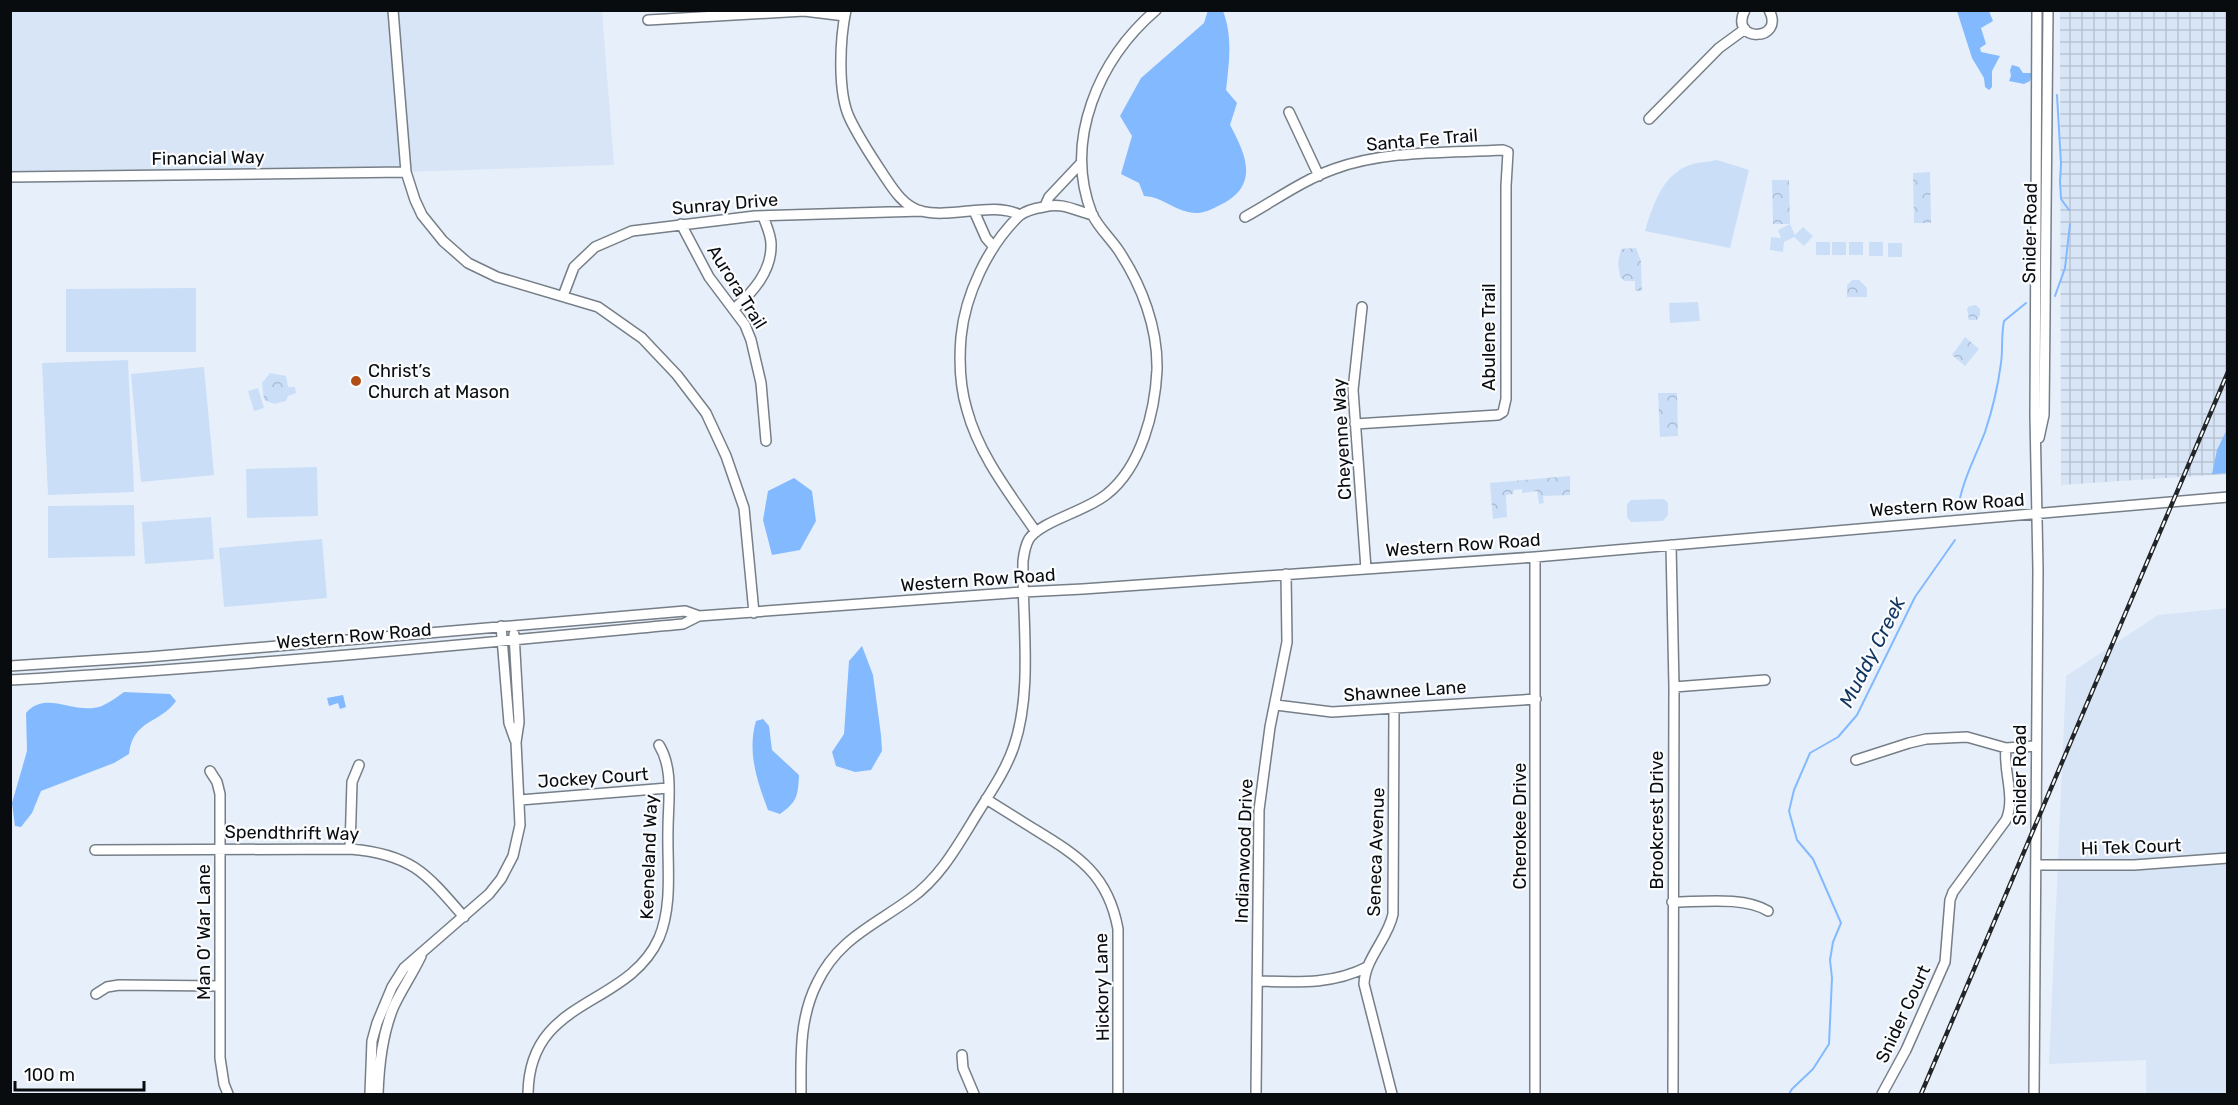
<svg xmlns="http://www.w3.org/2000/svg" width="2238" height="1105" viewBox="0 0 2238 1105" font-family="Rubik,sans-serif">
<defs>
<pattern id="industrial-grid" width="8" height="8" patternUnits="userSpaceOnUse" patternTransform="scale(1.5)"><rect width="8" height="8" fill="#d8e5f6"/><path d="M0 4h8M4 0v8" fill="none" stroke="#b8c3d2"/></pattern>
<pattern id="park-crowns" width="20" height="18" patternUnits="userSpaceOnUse" patternTransform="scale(1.5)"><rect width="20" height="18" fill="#cadef8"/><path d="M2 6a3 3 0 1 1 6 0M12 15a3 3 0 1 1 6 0" fill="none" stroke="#acbdd3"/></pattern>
</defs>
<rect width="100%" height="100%" fill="#e7f0fa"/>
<path fill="#d8e5f6" d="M10,11H602L614,165L406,172L11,177Z
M2227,608V1094H2146V1060L2049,1064L2066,676L2158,615Z"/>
<path fill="url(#industrial-grid)" d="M2060,11H2227V474L2061,485Z"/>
<path fill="url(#park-crowns)" d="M1930,172L1931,223H1914L1913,173Z
M1772,180H1789L1790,224H1773Z
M1636,248L1641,261L1642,291H1635V281H1625L1620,277L1618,263L1621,249Z
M1852,280H1859L1867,288V297H1847V285Z
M1976,305L1980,309V315L1977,320H1969L1967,309L1969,306Z
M1965,337L1979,349L1965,366L1952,355Z
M270,373L286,376L288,387H295L296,393L288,396L286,401L274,404L264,400L262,383Z
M1658,393H1677L1678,436L1660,437Z
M1570,476V495L1543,496L1544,503L1539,504L1537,491L1522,493V489L1514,490L1513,494L1506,495L1507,517L1493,519L1490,483Z"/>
<path fill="#cadef8" d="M1717,160L1749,170L1730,248L1645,231C1653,205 1663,172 1693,164C1701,162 1709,162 1717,160Z
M1790,224L1795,235L1803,227L1813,236L1804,246L1794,237L1784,242L1783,252L1770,250L1771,237L1781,238L1778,230Z
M1816,242H1830V255H1816Z
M1832,242H1846V255H1832Z
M1849,242H1863V255H1849Z
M1869,242H1883V256H1869Z
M1888,243H1902V257H1888Z
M196,288V352H66V289Z
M1698,302L1700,321L1670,323L1669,303Z
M128,360L134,492L48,495L42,363Z
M204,367L214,475L141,482L131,374Z
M258,388L264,408L254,411L248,391Z
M317,467L318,516L247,518L246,469Z
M1664,499L1668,503V515L1663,521L1631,522L1627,517V504L1631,500Z
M134,505L135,556L48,558V506Z
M211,517L214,559L145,564L142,522Z
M322,539L327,598L224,607L219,548Z"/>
<path fill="#83b9fe" d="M1208,10L1223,11C1233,37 1229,63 1226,90L1237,103L1230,125C1248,158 1259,187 1218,206C1208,211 1200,215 1188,212C1171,208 1162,197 1144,196L1139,183L1121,174L1132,136L1120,116L1141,78L1204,23Z
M1957,11H1989L1993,21L1981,28L1986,44L1980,48L1981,52L2000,56L1992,71V87L1989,90L1985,87L1984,78L1972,58Z
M2012,65L2019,67L2023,73H2032L2030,81L2024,84L2009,81L2011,76L2010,70Z
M2227,429V473L2212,474L2217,450Z
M794,478L812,491L816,521L800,550L772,555L763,520L768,491Z
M862,646L873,675L881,735L882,751L871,770L855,772L836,766L832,752L844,734L849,661Z
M124,692L170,694L176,701C160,724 133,719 129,754L114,763L41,791L32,813L21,827L15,826L12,803L27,751L26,713C46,690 71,714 99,707C108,704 117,697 124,692Z
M343,695L346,707L340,709L338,703L329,706L327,698Z
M763,719L769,726L772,750L799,775C798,796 797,802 780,814L768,810C757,781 747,752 756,721Z"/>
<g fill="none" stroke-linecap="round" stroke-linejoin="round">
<path stroke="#83b9fe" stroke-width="2" d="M2057,95L2061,164L2060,181L2061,199L2069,210
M2055,296L2065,268L2070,224
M1960,498C1966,472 1976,456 1985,432C1992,411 1998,386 2001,363C2003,350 2001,336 2004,321L2026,303
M1789,1094L1792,1089L1813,1069L1829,1044L1832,978L1830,960L1833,942L1841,923L1813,859L1797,840L1789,811L1794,790L1810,753L1838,737L1857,715L1915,597L1955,540"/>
<g stroke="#767e87" stroke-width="12">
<path id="minor" d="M393,10L406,172L415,200L422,215L443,241L468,263L497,277L598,307L642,338L677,375L706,413L726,456L744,508L754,613
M846,10C840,38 837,93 850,119C859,138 871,156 883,174C893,189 903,206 921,211C952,219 993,201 1020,215
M1745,10C1728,43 1786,42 1769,10
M648,20L804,11L845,16
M1289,112L1319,176
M1649,119L1719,48L1745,29
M10,177L406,172
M1045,206L1049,197L1081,163
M974,211L986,238L994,247
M1245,217C1274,201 1303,180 1334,169C1385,150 1449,153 1503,150L1508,152L1506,186V399L1503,412L1498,415L1355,424
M681,224L709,277L745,325L751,340L761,383L766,441
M563,296L574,267L595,247L632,231L755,216L922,211
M1362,307L1353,390L1366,569
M734,309C753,292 772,271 771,244C771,235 766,225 763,216
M2039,438L2044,415L2048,10
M1036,532C1010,494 979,455 967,410C960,387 959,361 961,337C965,295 988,246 1019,216C1025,211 1037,208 1044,207C1064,202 1075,211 1093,215
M1671,545L1674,687L1673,1094
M1535,557V1094
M501,626L509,723L515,740
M10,666L148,657L685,611L699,616
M10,680C235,667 459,645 683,624L699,616L1023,592L1083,589L1535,557L2228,497
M1674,687L1765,680
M1276,705L1332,712L1536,699
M1856,760L1909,743L1926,739L1967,737L2006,748L2036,746
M210,771L217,782L220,794V1058L224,1084L228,1094
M986,799C1002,809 1018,819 1034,829C1078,856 1108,874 1118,929V1094
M520,800L668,788
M350,849L352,782L359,765
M95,850L350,849C411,854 426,873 464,917
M2036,865H2134L2228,858
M1672,902C1700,902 1744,896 1768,911
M1257,981C1296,982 1332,985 1367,967
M96,994L107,987L119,985L220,986
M962,1055L963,1068L974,1094
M370,1094L372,1041L377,1023L392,987L404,968L489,894L501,879L513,856L520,825L516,742L519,722L514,634
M378,1094C379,1064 382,1034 394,1006C402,989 413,973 421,956
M528,1094C529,996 627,1009 659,938C673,905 667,864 668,830C668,802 674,769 659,745
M801,1094C801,1056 799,1019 817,983C838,939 873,926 910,899C940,878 958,845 977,814C990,793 1006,770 1014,746C1033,690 1022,620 1023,561C1024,553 1025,546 1029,539C1041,521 1087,511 1107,494C1141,467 1155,412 1157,370C1158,328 1142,286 1119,251C1111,239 1098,227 1092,214C1063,140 1099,59 1156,10
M1256,1094L1259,810L1270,727L1287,642L1286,574
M1392,1094L1364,984C1365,958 1388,939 1393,914L1394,709
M1882,1094L1906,1050L1945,962L1950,900L1953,892L2006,820C2016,797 2003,772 2006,748
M2034,1094L2038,570L2035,416L2037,10"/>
</g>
<use href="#minor" stroke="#fff" stroke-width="9"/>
<g stroke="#222629" stroke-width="4.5">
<path id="rail" d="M1921,1094L2228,372"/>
</g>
<use href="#rail" stroke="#fbfcfe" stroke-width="2" stroke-dasharray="7" stroke-linecap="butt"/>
</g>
<circle fill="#b14e16" stroke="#fbfcfe" stroke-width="2" cx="356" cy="381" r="6"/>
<g text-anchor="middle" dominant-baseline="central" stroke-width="4.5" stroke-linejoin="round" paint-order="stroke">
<g font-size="18" fill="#090c0f" stroke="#fbfcfe">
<text transform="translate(1422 140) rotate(-5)">Santa Fe Trail</text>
<text transform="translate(208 158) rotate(-1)">Financial Way</text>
<text transform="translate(725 204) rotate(-5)">Sunray Drive</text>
<text transform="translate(2030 233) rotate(-89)">Snider Road</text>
<text transform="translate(737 287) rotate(58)">Aurora Trail</text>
<text transform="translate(1489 337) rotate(-90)">Abulene Trail</text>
<text transform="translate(1342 439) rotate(-93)">Cheyenne Way</text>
<text transform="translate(1947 505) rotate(-4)">Western Row Road</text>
<text transform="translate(1463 545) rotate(-4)">Western Row Road</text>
<text transform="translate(978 580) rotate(-4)">Western Row Road</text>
<text transform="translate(354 636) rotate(-5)">Western Row Road</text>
<text transform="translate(1405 691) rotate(-4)">Shawnee Lane</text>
<text transform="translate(2020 775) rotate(-90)">Snider Road</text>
<text transform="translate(593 778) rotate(-4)">Jockey Court</text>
<text transform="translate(1657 820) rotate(-90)">Brookcrest Drive</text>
<text transform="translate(1520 826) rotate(-90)">Cherokee Drive</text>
<text transform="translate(292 833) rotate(1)">Spendthrift Way</text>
<text transform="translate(2131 847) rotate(-2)">Hi Tek Court</text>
<text transform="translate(1244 851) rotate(-88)">Indianwood Drive</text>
<text transform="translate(1376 852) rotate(-88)">Seneca Avenue</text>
<text transform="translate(649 857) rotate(-88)">Keeneland Way</text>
<text transform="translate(204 932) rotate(-90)">Man O’ War Lane</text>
<text transform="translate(1102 987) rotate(-91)">Hickory Lane</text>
<text transform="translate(1903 1014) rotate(-65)">Snider Court</text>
</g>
<g font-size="18" fill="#090c0f" stroke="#fbfcfe" text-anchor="start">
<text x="368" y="371">Christ’s<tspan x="368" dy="21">Church at Mason</tspan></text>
</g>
<g font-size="20" font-style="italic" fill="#133763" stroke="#fbfcfe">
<text transform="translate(1872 652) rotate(-63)">Muddy Creek</text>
</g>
</g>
<rect width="2238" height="1105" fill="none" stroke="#090c0f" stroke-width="24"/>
<path d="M15 1081v9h129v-9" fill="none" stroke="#090c0f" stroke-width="3"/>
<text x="24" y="1081" font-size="18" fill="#090c0f" stroke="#fbfcfe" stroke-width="4.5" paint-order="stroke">100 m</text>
</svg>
